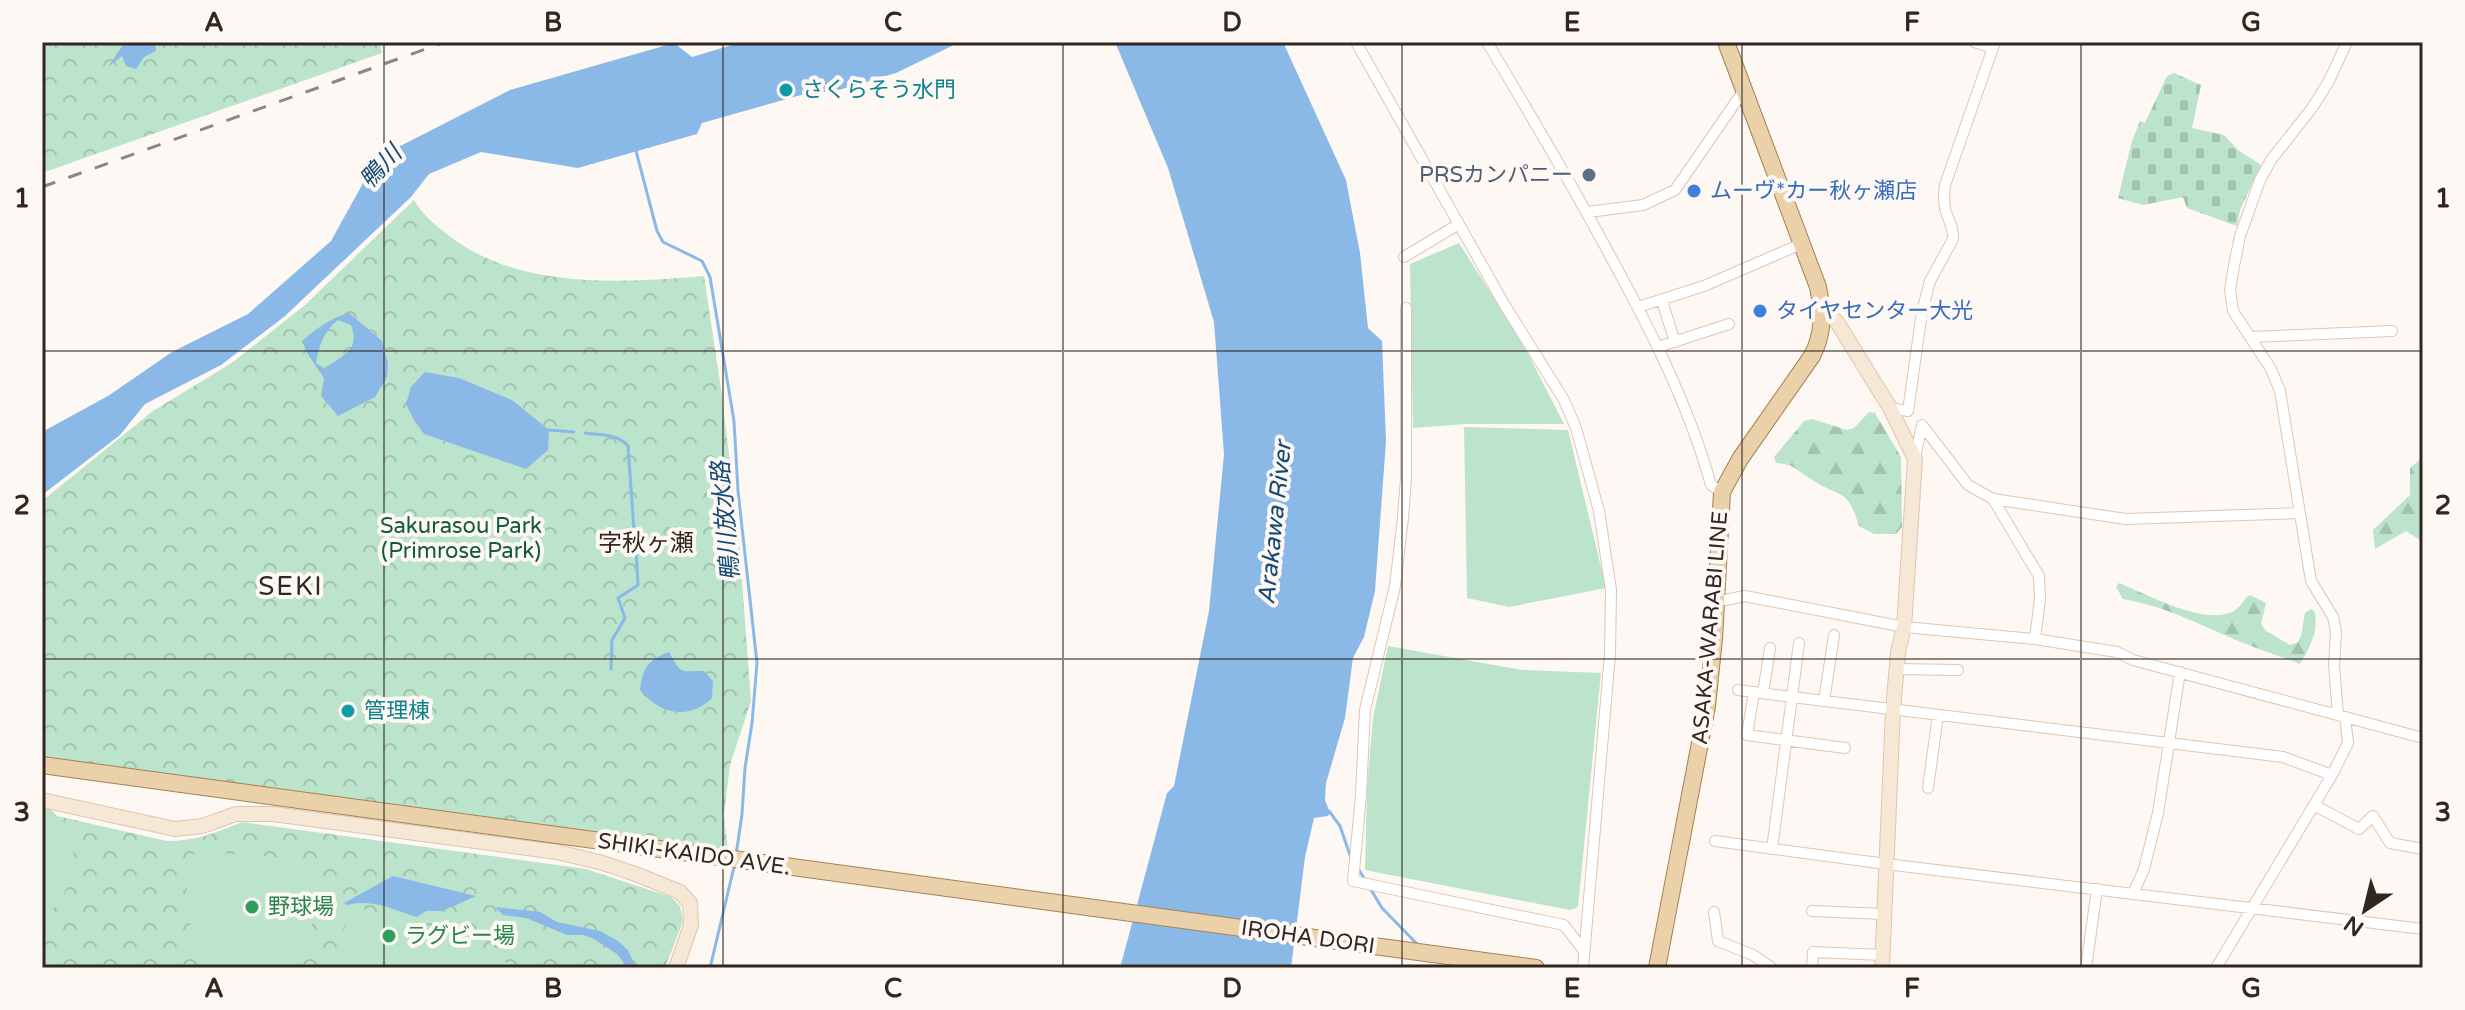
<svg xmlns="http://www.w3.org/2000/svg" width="2465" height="1010" viewBox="0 0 2465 1010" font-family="'Varela Round','Noto Sans JP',sans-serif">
<defs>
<pattern id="forest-firs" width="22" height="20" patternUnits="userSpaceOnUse" patternTransform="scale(2)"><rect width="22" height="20" fill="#bce3cb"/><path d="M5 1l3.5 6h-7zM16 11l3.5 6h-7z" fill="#a2c3ae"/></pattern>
<pattern id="cemetery-stones" width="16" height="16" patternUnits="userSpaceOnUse" patternTransform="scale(2)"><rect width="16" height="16" fill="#bce3cb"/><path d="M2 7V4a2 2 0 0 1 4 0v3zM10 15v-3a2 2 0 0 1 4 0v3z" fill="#a2c3ae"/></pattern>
<pattern id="park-crowns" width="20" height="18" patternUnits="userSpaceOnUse" patternTransform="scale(2)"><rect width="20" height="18" fill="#bce3cb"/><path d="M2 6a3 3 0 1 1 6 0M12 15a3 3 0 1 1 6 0" fill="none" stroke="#a2c3ae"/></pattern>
</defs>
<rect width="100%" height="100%" fill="#fef8f4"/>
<path fill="url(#forest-firs)" d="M1869,412L1875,413L1901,457L1902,527L1896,534H1874L1859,526C1847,486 1840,499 1811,479C1796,470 1795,464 1776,463L1774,457L1804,421L1812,419L1847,430L1854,428Z
M2423,457V542L2406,531L2375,549L2373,530L2410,495V468Z
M2119,583C2149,595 2202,625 2232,612C2241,608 2242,600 2250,595L2266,603L2261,624L2266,631L2290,645L2297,643L2301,636L2305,613L2311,609L2315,612C2318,633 2310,647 2300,664C2280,656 2260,650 2241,642C2202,626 2166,606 2123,599L2116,587Z"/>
<path fill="url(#cemetery-stones)" d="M2174,73L2201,85L2192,128L2224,135L2238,150L2261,165L2240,210L2237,226L2187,208L2183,197L2143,205L2118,198L2132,141L2140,121L2145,123L2167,76Z"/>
<path fill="url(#park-crowns)" d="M42,42H379L382,53L42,173Z
M414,200C423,215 435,225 448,235C518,290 621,283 704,276L721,389L738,528L751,701L730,765L724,814L728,852L691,845L568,832L42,760V501L153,411L233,362L305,305Z
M42,806L49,807L57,816L167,841C195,841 216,833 242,822L586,869L671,897L680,906L683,921L665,968H42Z"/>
<path fill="#bce3cb" d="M1459,243L1523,344L1564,424H1466L1413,428L1410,264Z
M1464,427L1568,430L1606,588L1509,607L1467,598Z
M1388,646L1522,670L1601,673L1578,907L1570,910L1365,870L1367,788L1373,718Z
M42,827L71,831L75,866L61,901L42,919Z
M195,851L312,860L326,882L297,968H221C183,936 180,896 195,851Z
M353,905L517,966L516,968H330Z"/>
<path fill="#8ab9e7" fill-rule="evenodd" d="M125,42H155L156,51L144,57L136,69L126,66L122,56L108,67Z
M742,42H960L896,73L839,90L801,95L702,123L697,134L578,168L481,152L429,174L411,197L285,316L221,365L145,404L120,435L42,495V432L108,396L172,352L248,314L331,241L362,185L371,161L510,90L674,43L692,57Z
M1115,42H1283L1346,180L1360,253L1368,328L1382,341L1386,441L1375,591L1364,637L1353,658L1345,718L1326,783L1325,800L1330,813L1328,816L1314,818L1305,857L1291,968H1120L1167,793L1174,786L1209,611L1224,454L1214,322L1168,168Z
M349,313L382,341L388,363L387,377L375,397L338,416L321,396L324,378L307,353L302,341C316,329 330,318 349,313ZM338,320L351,325C361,352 341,355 325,369L316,363C320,344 323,332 338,320Z
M425,372L459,378L512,400L549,430L548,450L526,469L424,434L414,420L406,404L411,387Z
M669,652C683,677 679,670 704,671L713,681L712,698C689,721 659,714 640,690C643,667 648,660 669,652Z
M393,876L476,896L442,911H426L417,917C394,910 372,898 347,905L344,903Z
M495,907L540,912L557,922L600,931L618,941L628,950L636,968H628L617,954L594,939L583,935H567L526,918L503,915Z"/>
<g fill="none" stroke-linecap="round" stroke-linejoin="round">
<path stroke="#8ab9e7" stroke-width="3" d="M636,151L657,231L663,242L702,261L710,277L734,421L738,491L757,663L752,723L745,768L742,814L736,855
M549,430L574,432
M585,433C600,435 618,434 628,446L634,531
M611,669L612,640L625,618L618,598L638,585L636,550
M1329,811L1340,826L1351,858
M1357,867L1366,881
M1370,888L1382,908L1419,946
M710,968L734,867"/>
<g stroke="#e2c4b2" stroke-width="12">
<path id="street" d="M1356,42L1504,304L1564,400L1576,428L1599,511L1611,590L1610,654L1583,968
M1487,42C1528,111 1569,179 1607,250C1648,325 1688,402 1711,485L1722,492
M1974,42L1993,48
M1588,212L1643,205L1675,190L1744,90
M1404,257L1459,224
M1662,301L1675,342
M1638,307L1704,286L1801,244
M1406,308V478L1403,518L1395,586L1365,710L1361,795L1353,881L1564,925L1584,951
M2250,337L2392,331
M1658,347L1729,324
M1890,408L1908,411L1922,312L1930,281L1953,239C1954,228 1949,222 1946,212C1943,203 1944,194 1945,185L1995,42
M1915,458L1922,425L1968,485L1993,499L2126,519L2300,513
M1993,499L2039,576L2040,599L2035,639
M1715,599L1725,600L1745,596L1904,627L2035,639L2117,652L2133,660L2423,738
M1799,643L1792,697L2283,757L2332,775
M1896,669L1958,670
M1738,690L1792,697L1772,849
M1754,692L1747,735L1845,748
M1763,693L1770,648
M1824,701L1834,635
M2338,715L2334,665L2336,632L2333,617L2311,581L2280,391L2271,369L2233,311L2230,289L2234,266L2240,236L2260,180L2271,160L2312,108L2329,81L2347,42
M1928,788L1938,715
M2314,805L2359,829L2373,816L2390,843L2423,849
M1715,841L1886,864L2423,929
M2133,894L2144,869L2158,813L2180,672
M1812,911L1884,914
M1714,912L1718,941L1753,955L1772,968
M1812,968L1813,952L1882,955
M2086,968L2097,889
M2216,968L2332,775L2348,743L2345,717"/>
</g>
<g stroke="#e2c4b2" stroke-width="16">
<path id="secondary" d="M1822,309L1837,322L1890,408L1915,459L1904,627L1898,652L1893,710L1882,968
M42,800L175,829L202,826L236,814H273L557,852L603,863L638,875L680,892L690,903L691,925L676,968"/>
</g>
<g stroke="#a28254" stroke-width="18">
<path id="primary" d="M42,765L1536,968
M1657,968L1707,706L1714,639L1722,492L1740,459L1812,356C1824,333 1823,312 1818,287L1726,42"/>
</g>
<use href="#street" stroke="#fff" stroke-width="10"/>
<use href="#secondary" stroke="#f5e8d4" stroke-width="14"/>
<use href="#primary" stroke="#ebd1a9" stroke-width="16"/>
<path stroke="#8f8681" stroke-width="3" stroke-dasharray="14 14" stroke-linecap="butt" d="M42,187L445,42"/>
</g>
<path fill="none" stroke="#322720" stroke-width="2" stroke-opacity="0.55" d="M384,42V968M723,42V968M1063,42V968M1402,42V968M1742,42V968M2081,42V968M42,351H2423M42,659H2423"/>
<g fill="#0f9aa8" stroke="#fef8f4" stroke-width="3">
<circle cx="786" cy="90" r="8"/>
<circle cx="348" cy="711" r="8"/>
</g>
<circle fill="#5c6f8a" stroke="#fef8f4" stroke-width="3" cx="1589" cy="175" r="8"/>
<g fill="#3f7fe0" stroke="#fef8f4" stroke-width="3">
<circle cx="1694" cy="191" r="8"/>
<circle cx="1760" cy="311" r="8"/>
</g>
<g fill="#2e9e5b" stroke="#fef8f4" stroke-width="3">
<circle cx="252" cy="907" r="8"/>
<circle cx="389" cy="936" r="8"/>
</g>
<g text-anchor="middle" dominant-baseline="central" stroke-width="8" stroke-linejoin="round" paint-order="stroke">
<g font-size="22" fill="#0d838f" stroke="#fef8f4" text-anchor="start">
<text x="802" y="90">さくらそう水門</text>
<text x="364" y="711">管理棟</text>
</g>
<g font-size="22" fill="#4e5e75" stroke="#fef8f4" text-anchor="end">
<text x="1573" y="175">PRSカンパニー</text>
</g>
<g font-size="22" fill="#366cbe" stroke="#fef8f4" text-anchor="start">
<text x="1710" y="191">ムーヴ*カー秋ヶ瀬店</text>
<text x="1776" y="311">タイヤセンター大光</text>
</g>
<g font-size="22" fill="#105b39" stroke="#fef8f4">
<text x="461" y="526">Sakurasou Park<tspan x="461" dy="25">(Primrose Park)</tspan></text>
</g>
<g font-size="22" fill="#322720" stroke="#fef8f4">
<text transform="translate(1710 628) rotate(-85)">ASAKA-WARABI LINE</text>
<text transform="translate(694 854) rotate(8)">SHIKI-KAIDO AVE.</text>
<text transform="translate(1308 937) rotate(8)">IROHA DORI</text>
</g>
<g font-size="22" fill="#27864d" stroke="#fef8f4" text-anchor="start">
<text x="268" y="907">野球場</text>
<text x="405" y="936">ラグビー場</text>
</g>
<g font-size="24" font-style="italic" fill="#164975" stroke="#fef8f4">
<text transform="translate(381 167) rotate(-47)">鴨川</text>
<text transform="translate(726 521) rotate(-95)">鴨川放水路</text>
<text transform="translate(1275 523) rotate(-84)">Arakawa River</text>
</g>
<g font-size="24" fill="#322720" stroke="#fef8f4">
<text x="646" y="543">字秋ヶ瀬</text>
</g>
<g font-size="26" letter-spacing="2" fill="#322720" stroke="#fef8f4">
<text x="291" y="586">SEKI</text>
</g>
</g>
<rect width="2465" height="1010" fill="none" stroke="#fef8f4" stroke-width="88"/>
<g transform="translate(2365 910) rotate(215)" stroke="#fef8f4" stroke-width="6" paint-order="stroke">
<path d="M0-6L14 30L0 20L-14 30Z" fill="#322720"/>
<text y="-12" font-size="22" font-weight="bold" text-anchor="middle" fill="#322720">N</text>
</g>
<rect x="44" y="44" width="2377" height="922" fill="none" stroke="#322720" stroke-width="3"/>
<g font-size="26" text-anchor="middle" font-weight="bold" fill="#322720">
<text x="214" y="31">A</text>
<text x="553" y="31">B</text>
<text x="893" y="31">C</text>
<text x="1232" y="31">D</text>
<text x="1572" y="31">E</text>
<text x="1912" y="31">F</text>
<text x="2251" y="31">G</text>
<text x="22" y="207">1</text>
<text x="2443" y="207">1</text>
<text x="22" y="514">2</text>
<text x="2443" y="514">2</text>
<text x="22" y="821">3</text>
<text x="2443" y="821">3</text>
<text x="214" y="997">A</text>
<text x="553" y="997">B</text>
<text x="893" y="997">C</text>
<text x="1232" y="997">D</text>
<text x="1572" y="997">E</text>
<text x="1912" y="997">F</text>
<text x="2251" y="997">G</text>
</g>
</svg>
